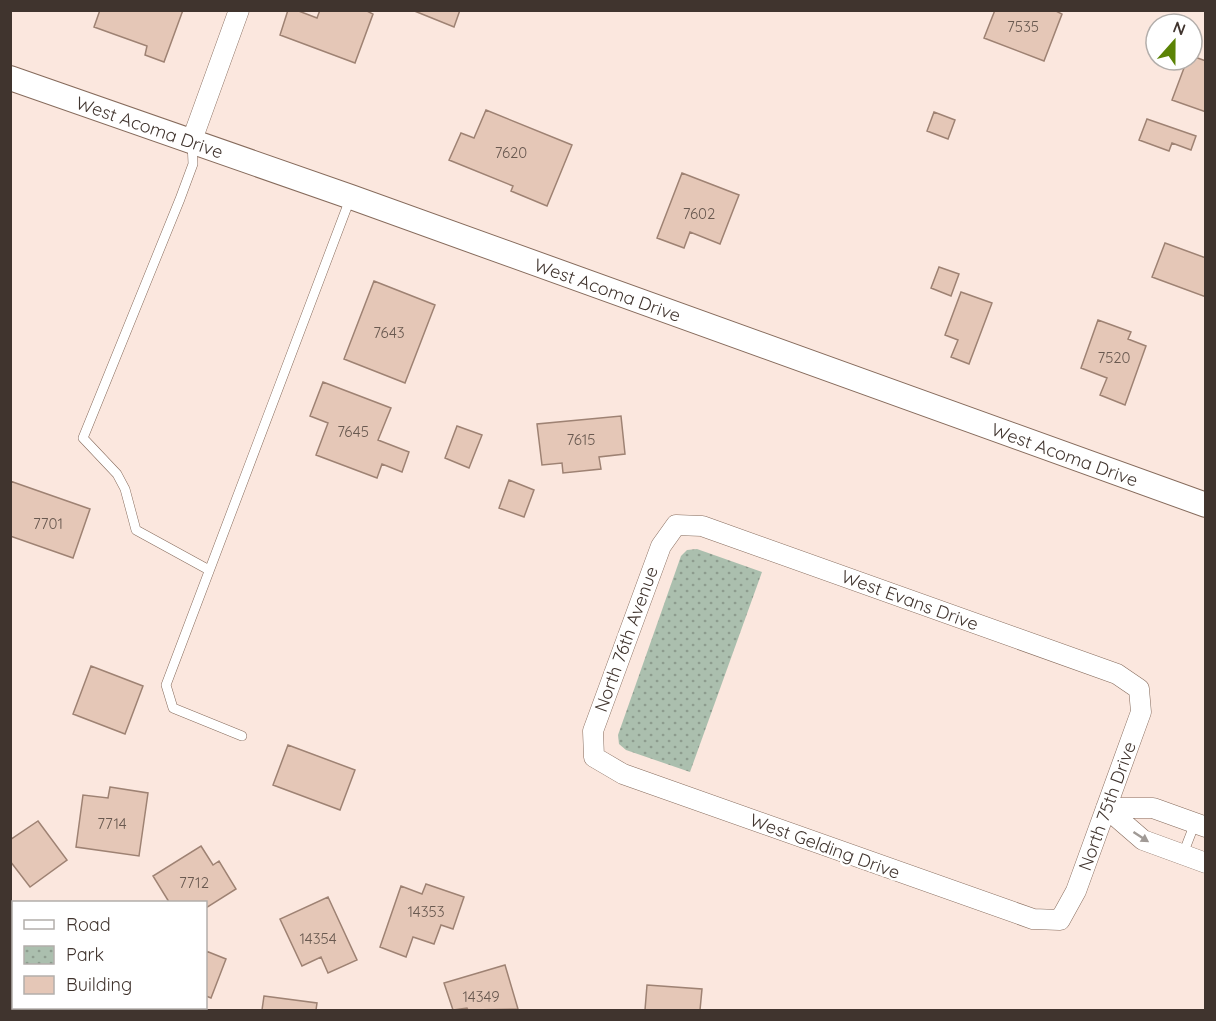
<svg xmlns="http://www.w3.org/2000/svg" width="1216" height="1021" viewBox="0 0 1216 1021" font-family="Quicksand,sans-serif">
<defs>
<pattern id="park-dots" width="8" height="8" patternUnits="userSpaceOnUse" patternTransform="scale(1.5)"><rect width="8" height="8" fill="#abbfae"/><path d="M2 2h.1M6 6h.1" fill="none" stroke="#8d9c8e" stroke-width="1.8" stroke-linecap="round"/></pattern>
</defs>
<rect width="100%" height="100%" fill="#fbe7de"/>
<path fill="url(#park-dots)" d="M697,549L762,572L690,772L626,750L619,744L618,735L681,556L687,550Z"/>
<path fill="#e5c7b7" stroke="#9e8273" stroke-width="1.5" d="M100,10H183L164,62L145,55L147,46L94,27Z
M288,10H296L317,18L320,10H365L373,14L355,63L280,35Z
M412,10H460L454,27Z
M995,10H1054L1062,14L1044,61L984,38Z
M1192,56L1206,61V112L1172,100L1187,60H1192Z
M486,110L572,145L547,206L511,191L513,186L449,160L461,133L474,138Z
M934,112L955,120L948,139L927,131Z
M1147,119L1196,136L1191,150L1172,143L1169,151L1139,140Z
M682,173L739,195L720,244L690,232L684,248L657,238Z
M1165,243L1206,258V297L1152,277Z
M939,267L959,274L951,296L931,288Z
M374,281L435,305L405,383L344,359Z
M961,292L992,303L969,364L951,357L958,340L945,335Z
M1098,320L1131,332L1128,339L1146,346L1125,405L1100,395L1107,378L1081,368Z
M323,382L391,408L378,440L409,452L402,472L382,464L377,478L316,455L328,423L310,416Z
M621,416L625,454L599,457L601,469L563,473L562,463L542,465L537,424Z
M457,426L482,435L469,468L445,458Z
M509,480L534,490L524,517L499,508Z
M10,481L90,509L73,558L10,536Z
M91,666L143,686L125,734L73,714Z
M288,745L355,770L340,810L273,785Z
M110,787L148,793L139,856L76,847L83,795L108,798Z
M38,821L67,860L30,887L10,861V840Z
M201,846L213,865L219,861L236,889L206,908V902H169L153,876Z
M426,884L464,897L453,929L441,925L434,944L413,937L406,957L380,947L401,886L422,894Z
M328,897L357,960L328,973L321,957L302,966L280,919Z
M206,951L226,959L211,998L206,996Z
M505,965L518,1009L468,1010L467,1008L453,1010L444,983Z
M647,985L702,989L700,1010H645Z
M264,996L317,1003L316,1010H262Z
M106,1008H152L153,1010H107Z"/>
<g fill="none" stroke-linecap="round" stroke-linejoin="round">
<g stroke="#866b5c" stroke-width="10">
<path id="service" d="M192,142L193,164L180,199L83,438L117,474L125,489L136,530L209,570
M242,736L173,708L166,685L350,199
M1183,854L1195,823"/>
</g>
<g stroke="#866b5c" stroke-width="21">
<path id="minor" d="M192,140L239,10
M676,525L702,526L1117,674L1139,689L1141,712L1076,891L1060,920L1033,919L623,774L594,757L593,731L661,546Z
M1106,808L1143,840L1206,863
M1106,808H1153L1206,827
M10,939L14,943
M53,1008L55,1010"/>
</g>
<g stroke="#866b5c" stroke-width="26">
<g id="tertiary">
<path id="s1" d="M10,78L351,197L1206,505"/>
</g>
</g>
<use href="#service" stroke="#fff" stroke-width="9"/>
<use href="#minor" stroke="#fff" stroke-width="20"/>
<use href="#tertiary" stroke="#fff" stroke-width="24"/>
</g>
<defs><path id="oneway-solid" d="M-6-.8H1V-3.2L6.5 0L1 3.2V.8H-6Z" transform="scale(1.5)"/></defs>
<use fill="#a09a96" href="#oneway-solid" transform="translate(1141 837) rotate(33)"/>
<g text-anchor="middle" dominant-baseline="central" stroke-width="5" stroke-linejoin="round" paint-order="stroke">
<g font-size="15" fill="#695950">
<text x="1023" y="26">7535</text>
<text x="511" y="152">7620</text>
<text x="699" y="213">7602</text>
<text x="389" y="332">7643</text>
<text x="1114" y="357">7520</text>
<text x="353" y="431">7645</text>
<text x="581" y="439">7615</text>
<text x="48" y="523">7701</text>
<text x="112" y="823">7714</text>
<text x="194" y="882">7712</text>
<text x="426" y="911">14353</text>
<text x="318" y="938">14354</text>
<text x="481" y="996">14349</text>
</g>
<g font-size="18" fill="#40342e" stroke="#fff">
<text stroke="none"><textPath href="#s1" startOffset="148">West Acoma Drive</textPath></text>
<text stroke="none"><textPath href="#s1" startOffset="634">West Acoma Drive</textPath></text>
<text stroke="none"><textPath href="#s1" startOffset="1120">West Acoma Drive</textPath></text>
<text transform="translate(910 600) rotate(20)">West Evans Drive</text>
<text transform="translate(626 639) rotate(-70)">North 76th Avenue</text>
<text transform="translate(1107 806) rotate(-70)">North 75th Drive</text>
<text transform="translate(825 846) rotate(20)">West Gelding Drive</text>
</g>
</g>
<rect width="1216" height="1021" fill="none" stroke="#40342e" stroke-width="24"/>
<rect x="12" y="901" width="195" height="108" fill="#ffffff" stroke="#b3aeab" stroke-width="1.5"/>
<rect x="24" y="920" width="30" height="9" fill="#ffffff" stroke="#b3aeab" stroke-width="1.5"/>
<text x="66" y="931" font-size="18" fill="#40342e">Road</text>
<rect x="24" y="946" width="30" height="18" fill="url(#park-dots)" stroke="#b3aeab" stroke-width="1.5"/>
<text x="66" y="961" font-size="18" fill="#40342e">Park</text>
<rect x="24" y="976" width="30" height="18" fill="#e5c7b7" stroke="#b3aeab" stroke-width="1.5"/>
<text x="66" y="991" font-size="18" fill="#40342e">Building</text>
<g transform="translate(1174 42) rotate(21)"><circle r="28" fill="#ffffff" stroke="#b3aeab" stroke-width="1.5"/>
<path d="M0-4.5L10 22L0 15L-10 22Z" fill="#5b8306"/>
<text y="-9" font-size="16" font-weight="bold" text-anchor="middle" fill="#40342e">N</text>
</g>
</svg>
